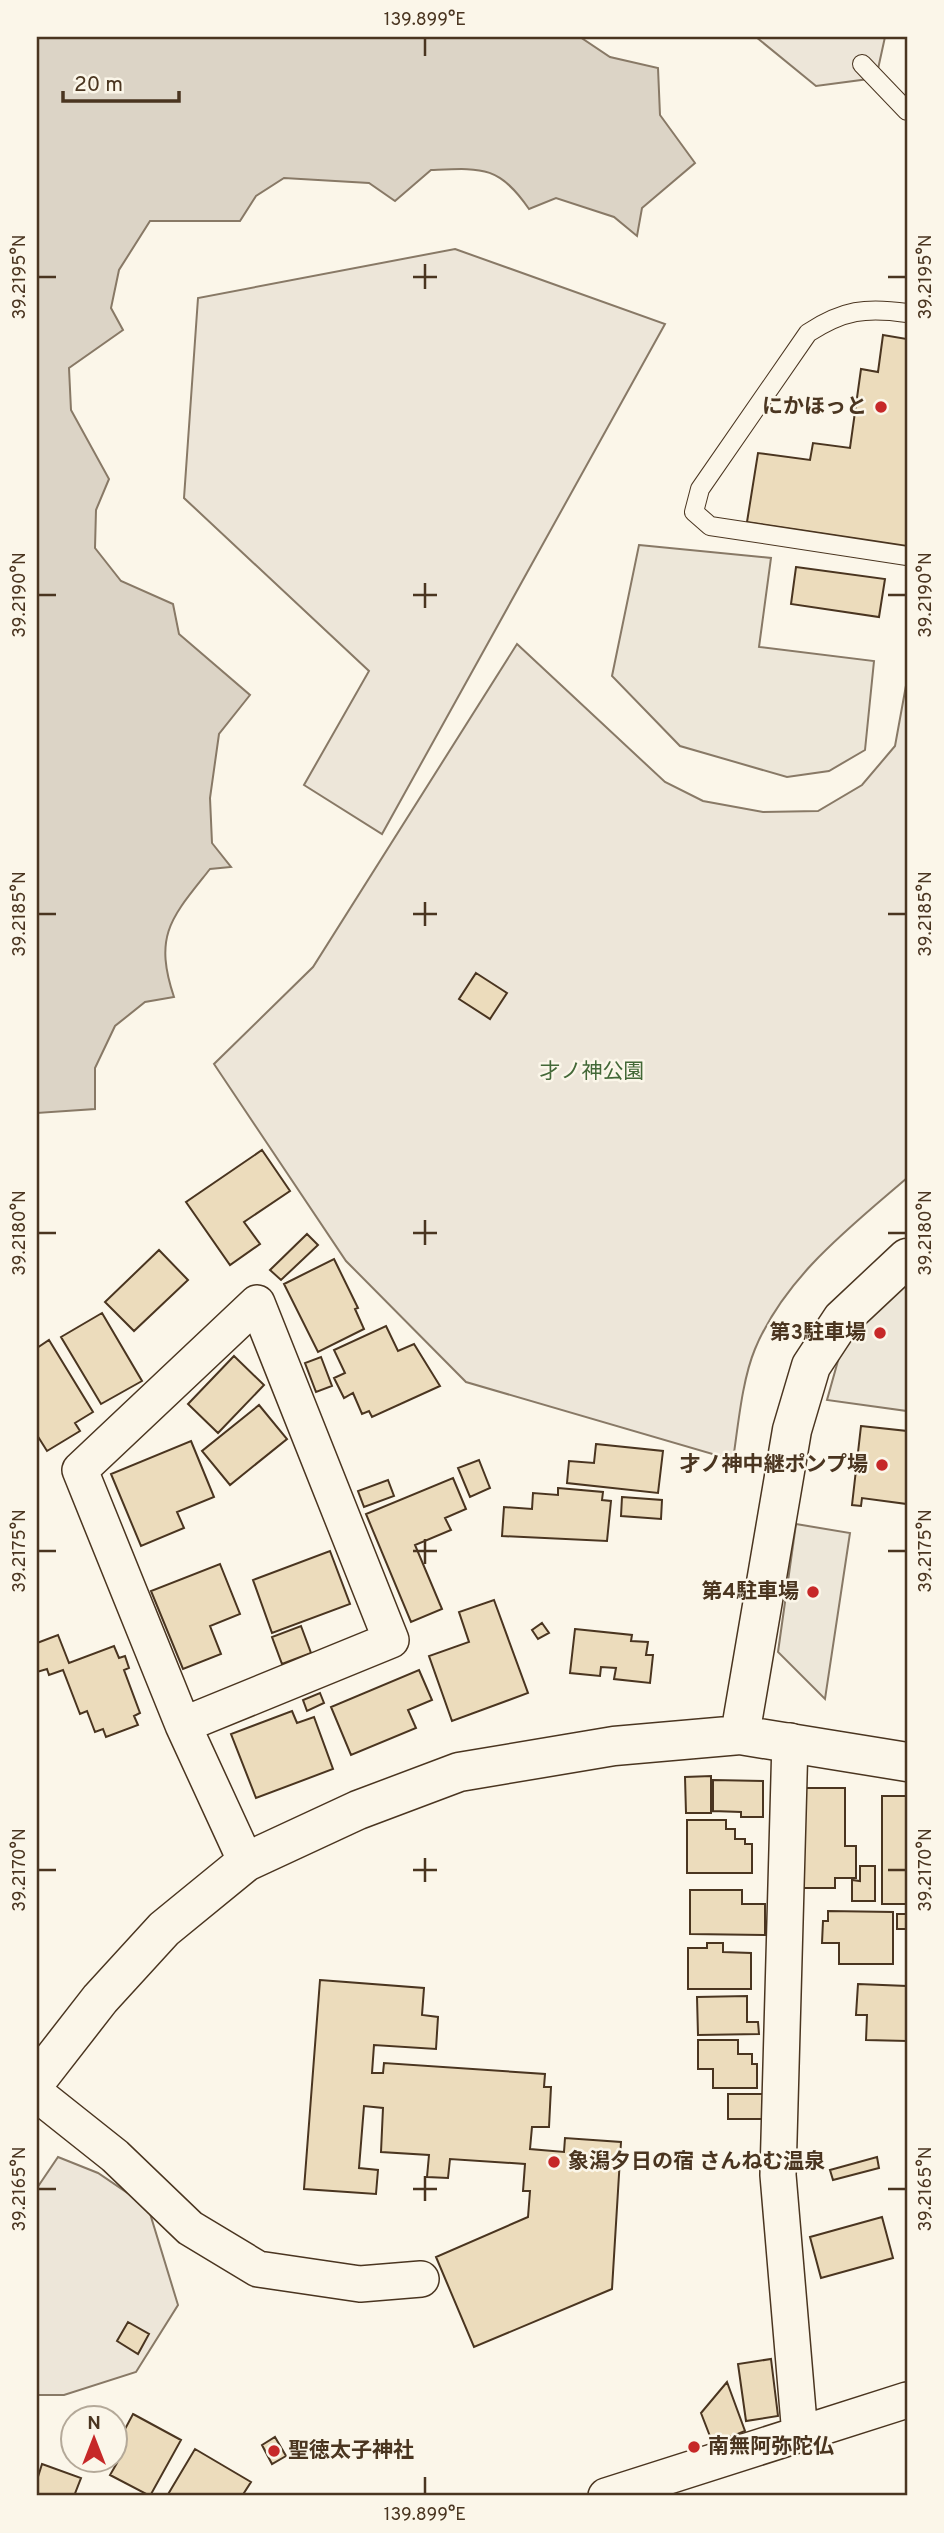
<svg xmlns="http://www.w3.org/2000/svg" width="944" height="2533" viewBox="0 0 944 2533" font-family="Overpass,'Noto Sans JP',sans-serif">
<rect width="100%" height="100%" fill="#fbf6e9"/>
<path fill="#ede6d9" stroke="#887966" stroke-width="2" d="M756,37H885L876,78L816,86Z
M455,249L665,324L382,834L304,785L369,671L184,498L198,298Z
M517,644L665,782L703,801L763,812L818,811L862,785L895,746L907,680V1178C849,1228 785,1277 755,1349C742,1380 738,1427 733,1460L466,1382L346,1261L214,1064L313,967Z
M58,2157L98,2173L148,2207L178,2305L136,2372L64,2395H37V2188Z"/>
<path fill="#ede7d9" stroke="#887966" stroke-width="2" d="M639,545L771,558L759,647L874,661L865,750L829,771L787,777L680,746L612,676Z
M907,1277V1411L827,1400L841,1350L866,1317Z
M796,1524L850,1533L825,1699L778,1652Z"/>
<path fill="#dcd4c6" stroke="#887966" stroke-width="2" d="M37,37H580L610,57L658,68L660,115L695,163L642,208L637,236L614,217L556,198L529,209C499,165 481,168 431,170L395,201L369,183L284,178L256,196L240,221H150L119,270L111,308L123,330L69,368L71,410L109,479L96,510L95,548L121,581L173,604L179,634L250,695L219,734L210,798L212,843L231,867L210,869C172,917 153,934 174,997L145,1002L115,1026L95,1068V1109L37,1113Z"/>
<path fill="#ecdcbc" stroke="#4a3520" stroke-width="2" d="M883,335L907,339V546L747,522L758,453L810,460L813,443L850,448L861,369L878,372Z
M796,567L885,579L879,617L791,604Z
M476,973L507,993L490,1019L459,999Z
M262,1150L290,1191L244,1222L260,1244L230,1265L186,1202Z
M307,1234L318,1245L281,1280L270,1270Z
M159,1250L188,1280L134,1331L105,1302Z
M334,1259L358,1308L355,1309L364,1329L318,1352L284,1284Z
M102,1313L142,1381L101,1404L61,1337Z
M386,1326L398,1351L414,1344L440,1386L372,1417L369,1411L362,1414L353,1393L344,1398L334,1378L345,1373L334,1350Z
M49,1340L93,1412L75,1423L80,1431L47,1451L37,1435V1348Z
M234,1356L264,1385L218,1433L188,1404Z
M321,1357L332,1386L316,1392L305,1363Z
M259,1405L287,1439L230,1485L202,1451Z
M861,1426L907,1431V1504L862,1498L861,1506L852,1505Z
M191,1441L214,1497L177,1512L184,1528L141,1546L111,1474Z
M596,1444L663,1451L658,1493L567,1483L569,1461L594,1463Z
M479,1460L490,1488L470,1497L458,1468Z
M453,1478L466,1509L445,1518L451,1530L415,1545L442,1609L411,1622L366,1514Z
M388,1480L394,1496L364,1507L358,1491Z
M558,1488L603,1492L602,1500L611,1501L607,1541L502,1536L504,1507L532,1509L533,1493L558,1495Z
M622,1497L662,1500L661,1519L621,1516Z
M330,1551L350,1604L272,1633L253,1580Z
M220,1564L240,1614L210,1626L221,1654L183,1669L151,1591Z
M494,1600L528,1693L452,1721L429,1656L469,1642L459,1612Z
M542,1623L549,1633L538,1639L532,1630Z
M301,1626L311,1653L282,1664L272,1637Z
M575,1629L632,1635L631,1641L648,1642L646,1655H653L650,1683L614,1679L616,1668L601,1667L600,1676L570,1673Z
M58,1635L69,1663L114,1646L119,1658L125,1656L129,1668L124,1670L140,1713L134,1716L138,1725L106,1737L103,1729L95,1732L87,1711L80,1714L63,1670L49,1675L47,1669L37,1672V1643Z
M419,1670L432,1700L408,1710L416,1728L351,1755L331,1707Z
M320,1693L324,1703L307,1711L303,1700Z
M292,1711L297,1723L314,1717L333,1769L256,1798L231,1734Z
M711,1776V1813H686L685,1777Z
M713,1780L763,1781V1817H741V1812L713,1811Z
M797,1788H845V1846H856V1878H835V1888H797Z
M882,1796H907V1904H882Z
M687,1820H726V1829H735V1839H745V1844H752V1873H687Z
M860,1866H875V1901H852V1880L860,1881Z
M690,1890H742V1904H765V1935L690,1934Z
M828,1911L893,1912V1964H839V1943H822L823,1921H828Z
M897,1914H907V1929H897Z
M707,1943H723V1952L751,1953V1989H688V1948H707Z
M320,1980L424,1988L422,2015L438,2017L436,2049L374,2045L372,2073H383L384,2063L545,2074L544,2087H551L549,2127H532L530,2149L564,2152L565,2138L621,2142L612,2289L474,2347L436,2257L528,2217L530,2191H523L525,2164L450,2159L448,2178L427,2177L429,2155L381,2152L383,2108L364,2106L359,2168L378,2170L376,2194L304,2189Z
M858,1984L907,1986V2041L866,2040L867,2015H856Z
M747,1996V2022H758L759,2034L698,2035L697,1997Z
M698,2040H738V2054H752V2064H757V2088H713V2069H698Z
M728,2094H763L762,2119H728Z
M877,2157L879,2168L833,2180L830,2170Z
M882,2217L893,2258L821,2278L810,2237Z
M128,2322L149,2334L138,2354L117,2341Z
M771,2359L778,2416L746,2421L738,2364Z
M727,2382L745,2431L713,2444L701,2413Z
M133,2414L181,2440L150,2496L110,2475L117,2463L109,2460H116V2446Z
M275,2437L286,2456L272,2464L262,2445Z
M195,2449L251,2482L242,2496H167Z
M42,2464L81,2478L74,2496H37V2480Z"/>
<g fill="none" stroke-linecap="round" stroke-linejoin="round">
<g stroke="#4a3520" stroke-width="20">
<path id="service" d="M862,64L907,111
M907,313C866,307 843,310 808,333L700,489L694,512L710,526L907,556"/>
</g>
<g stroke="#4a3520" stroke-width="38">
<path id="minor" d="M183,1725L391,1640L257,1303L80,1470L183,1725L246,1862
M790,1741L778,2175L800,2435
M37,2094L115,2156L190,2228L258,2269L360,2284L421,2279
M606,2496L907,2400"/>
</g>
<g stroke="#4a3520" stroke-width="41">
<path id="tertiary" d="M740,1735L792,1430L811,1366L842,1319L907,1258
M37,2080L100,1999L164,1929L246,1862L358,1810L459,1772L614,1746L740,1735L907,1762"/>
</g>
<use href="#service" stroke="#fbf6e9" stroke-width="18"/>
<use href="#minor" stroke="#fbf6e9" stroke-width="35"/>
<use href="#tertiary" stroke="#fbf6e9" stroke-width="38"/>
</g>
<path fill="none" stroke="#4a3520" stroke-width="2.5" d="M425,38V56M425,264V289M38,277H56M413,277H437M888,277H906M425,583V608M38,595H56M413,595H437M888,595H906M425,902V926M38,914H56M413,914H437M888,914H906M425,1220V1245M38,1233H56M413,1233H437M888,1233H906M425,1539V1564M38,1551H56M413,1551H437M888,1551H906M425,1858V1882M38,1870H56M413,1870H437M888,1870H906M425,2176V2201M38,2189H56M413,2189H437M888,2189H906M425,2477V2494"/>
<g fill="#c62828" stroke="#fbf6e9" stroke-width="2.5">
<circle cx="881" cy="407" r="7"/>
<circle cx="880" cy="1333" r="7"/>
<circle cx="882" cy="1465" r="7"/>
<circle cx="813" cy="1592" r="7"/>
<circle cx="554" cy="2162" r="7"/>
<circle cx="694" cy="2447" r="7"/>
<circle cx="274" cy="2451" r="7"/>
</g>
<g text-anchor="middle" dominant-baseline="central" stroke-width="5" stroke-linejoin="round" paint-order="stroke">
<g font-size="21" font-weight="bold" fill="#4a3520" stroke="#fbf6e9" text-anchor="end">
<text x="867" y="407">にかほっと</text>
<text x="866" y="1333">第3駐車場</text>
<text x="868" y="1465">才ノ神中継ポンプ場</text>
<text x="799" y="1592">第4駐車場</text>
<text x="568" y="2162" text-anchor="start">象潟夕日の宿 さんねむ温泉</text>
<text x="708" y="2447" text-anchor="start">南無阿弥陀仏</text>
<text x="288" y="2451" text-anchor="start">聖徳太子神社</text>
</g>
<g font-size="21" fill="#436837" stroke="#fbf6e9">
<text x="592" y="1072">才ノ神公園</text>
</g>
</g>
<rect width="944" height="2533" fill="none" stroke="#fbf6e9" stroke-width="77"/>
<g transform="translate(94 2439)"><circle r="33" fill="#fbf6e9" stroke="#b4a999" stroke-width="2"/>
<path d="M0-5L12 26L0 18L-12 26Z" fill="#c62828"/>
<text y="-10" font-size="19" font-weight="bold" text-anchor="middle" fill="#4a3520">N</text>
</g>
<path d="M63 91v10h116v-10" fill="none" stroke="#4a3520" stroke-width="3.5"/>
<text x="74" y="91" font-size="21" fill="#4a3520" stroke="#fbf6e9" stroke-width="5" paint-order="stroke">20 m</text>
<rect x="38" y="38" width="868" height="2456" fill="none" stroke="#4a3520" stroke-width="2.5"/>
<g font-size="18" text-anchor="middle" fill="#4a3520">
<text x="425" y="25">139.899°E</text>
<text transform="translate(19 277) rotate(-90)" y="6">39.2195°N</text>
<text transform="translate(925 277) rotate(-90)" y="6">39.2195°N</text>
<text transform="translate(19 595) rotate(-90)" y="6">39.2190°N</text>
<text transform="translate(925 595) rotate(-90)" y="6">39.2190°N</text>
<text transform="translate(19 914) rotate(-90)" y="6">39.2185°N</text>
<text transform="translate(925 914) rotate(-90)" y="6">39.2185°N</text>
<text transform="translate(19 1233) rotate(-90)" y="6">39.2180°N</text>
<text transform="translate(925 1233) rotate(-90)" y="6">39.2180°N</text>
<text transform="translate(19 1551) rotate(-90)" y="6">39.2175°N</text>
<text transform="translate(925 1551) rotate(-90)" y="6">39.2175°N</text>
<text transform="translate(19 1870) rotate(-90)" y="6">39.2170°N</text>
<text transform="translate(925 1870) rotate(-90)" y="6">39.2170°N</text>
<text transform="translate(19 2189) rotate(-90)" y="6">39.2165°N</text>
<text transform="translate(925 2189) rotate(-90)" y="6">39.2165°N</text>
<text x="425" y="2520">139.899°E</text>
</g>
</svg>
